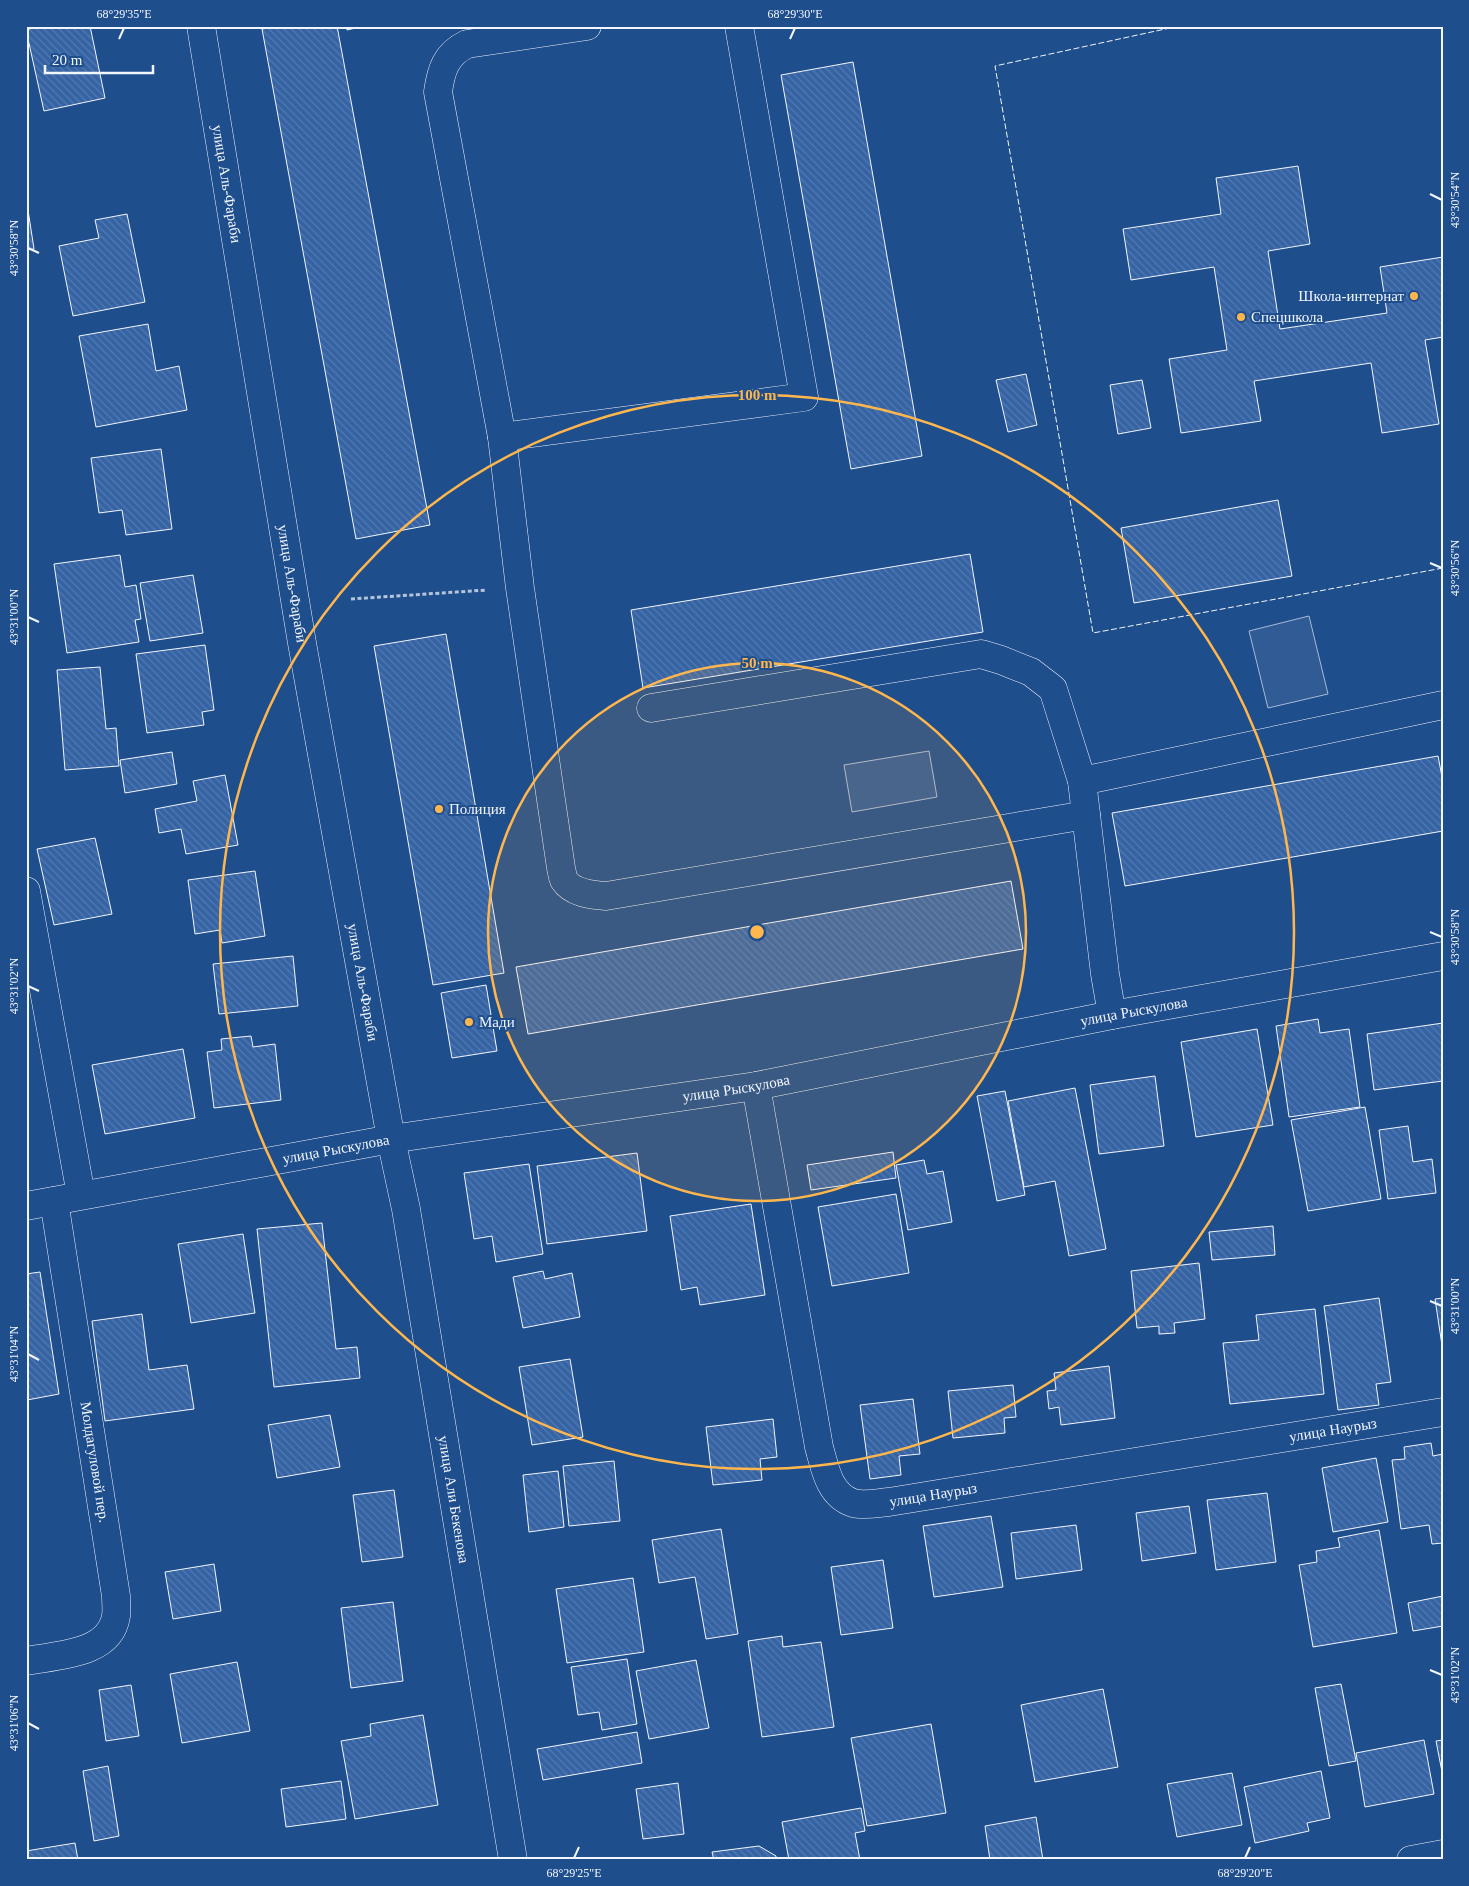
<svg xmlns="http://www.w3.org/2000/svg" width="1469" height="1886" viewBox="0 0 1469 1886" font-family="'Times New Roman',serif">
<defs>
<pattern id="building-back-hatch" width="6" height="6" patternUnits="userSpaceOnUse" patternTransform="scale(1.25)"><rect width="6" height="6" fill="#3563a3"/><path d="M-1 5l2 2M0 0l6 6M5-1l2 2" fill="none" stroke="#537ab1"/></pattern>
</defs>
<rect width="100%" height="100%" fill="#1f4e8c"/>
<path fill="#305b95" stroke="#a8bbd7" d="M1309,616L1328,694L1268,708L1249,631Z
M929,751L937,797L852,812L844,765Z"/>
<path fill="url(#building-back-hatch)" stroke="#f2f6ff" d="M39,26H90L105,98L44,111L26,30Z
M279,26H337L430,525L356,539L262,29Z
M346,26H364L347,30Z
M853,62L922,456L851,469L781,75Z
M1298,166L1310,244L1268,251L1280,329L1387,313L1380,267L1443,257V337L1425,340L1439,424L1382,433L1371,363L1254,381L1261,421L1181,433L1169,359L1227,350L1214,267L1131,280L1123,229L1221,214L1216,178Z
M26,197L34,249L26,250Z
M127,214L145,302L73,316L59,246L99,238L95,220Z
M148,324L156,371L179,366L187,410L96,427L79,336Z
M1026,374L1037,425L1008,432L996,380Z
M1142,380L1151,428L1118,434L1110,385Z
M161,449L172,529L126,535L122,510L99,513L91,458Z
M1278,500L1292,576L1134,603L1121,528Z
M970,554L983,632L643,688L631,610Z
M120,555L125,587L136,585L141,619L135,620L139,642L67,653L54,564Z
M193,575L203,633L150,641L140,583Z
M446,634L504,973L433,985L374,646Z
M205,645L214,710L202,712L204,725L147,733L136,654Z
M100,667L106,729L116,728L119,766L65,770L57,670Z
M172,752L177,784L125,793L120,760Z
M1438,756L1443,782V831L1125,886L1112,813Z
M225,775L238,845L186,854L181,829L159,833L155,809L197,801L193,781Z
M95,838L112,914L54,925L37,849Z
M255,871L265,936L222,943L220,930L195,934L188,880Z
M1011,881L1023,949L528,1034L516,967Z
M293,956L298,1006L219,1014L213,964Z
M486,985L497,1051L452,1058L441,993Z
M1318,1019L1320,1033L1349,1029L1360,1107L1289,1117L1276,1026Z
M1443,1023V1081L1374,1090L1367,1034Z
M1257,1029L1273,1125L1196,1137L1181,1042Z
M251,1036L253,1047L275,1044L281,1100L214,1108L207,1052L222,1050L221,1039Z
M183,1049L195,1118L105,1134L92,1065Z
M1155,1076L1164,1146L1099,1154L1090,1085Z
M1075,1088L1106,1249L1069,1256L1055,1181L1024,1187L1008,1101Z
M1005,1091L1025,1195L997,1201L977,1096Z
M1365,1107L1381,1199L1308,1211L1291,1120Z
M1408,1126L1413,1162L1432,1159L1436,1193L1388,1199L1379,1130Z
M893,1152L896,1178L811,1190L807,1165Z
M637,1153L647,1231L547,1244L537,1166Z
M924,1160L927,1174L943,1171L952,1222L908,1230L896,1165Z
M529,1164L543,1254L496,1262L492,1236L474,1239L464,1173Z
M896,1194L909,1273L832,1286L818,1207Z
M751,1204L765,1295L700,1305L697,1287L681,1290L670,1216Z
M322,1223L336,1349L357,1347L360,1378L274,1387L257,1229Z
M1273,1226L1275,1255L1212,1260L1209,1232Z
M243,1234L255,1313L191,1323L178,1244Z
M1199,1263L1205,1319L1174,1323L1175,1333L1159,1334V1326L1137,1328L1131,1271Z
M543,1271L545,1279L572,1273L580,1317L523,1328L513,1277Z
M40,1272L59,1394L27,1400L26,1274Z
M1379,1298L1391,1382L1376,1384L1379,1405L1338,1410L1324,1306Z
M1443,1298V1352L1435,1299Z
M1315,1309L1324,1394L1230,1404L1223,1343L1259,1340L1256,1315Z
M142,1314L149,1370L187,1365L194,1409L105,1421L92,1321Z
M570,1359L583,1437L532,1445L519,1367Z
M1109,1366L1115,1418L1061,1425L1059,1407L1049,1409L1047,1391L1056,1390L1054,1373Z
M1013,1385L1016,1417L1004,1418L1005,1433L953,1438L948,1391Z
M913,1399L920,1454L899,1456L901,1475L870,1479L860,1405Z
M330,1415L340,1467L277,1478L268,1425Z
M773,1419L777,1457L760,1459L762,1480L713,1485L706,1427Z
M1431,1443L1433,1456L1443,1454V1543L1432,1544L1429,1525L1401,1529L1392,1460L1405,1459L1404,1447Z
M1376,1458L1388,1522L1333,1532L1322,1468Z
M614,1461L620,1521L569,1526L563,1466Z
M558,1471L564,1527L529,1532L523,1475Z
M394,1490L403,1557L362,1562L353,1495Z
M1267,1493L1276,1562L1216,1570L1207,1500Z
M1189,1506L1196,1553L1142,1561L1136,1513Z
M991,1516L1003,1587L934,1597L923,1526Z
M1076,1525L1082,1570L1016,1579L1011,1533Z
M721,1529L738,1634L706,1639L695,1577L659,1583L652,1540Z
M1379,1530L1397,1633L1313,1647L1299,1565L1317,1562L1316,1551L1340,1547L1338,1538Z
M883,1560L893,1628L841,1635L831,1567Z
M214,1564L221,1611L173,1619L165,1572Z
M633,1578L644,1652L567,1663L556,1589Z
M1443,1596V1626L1413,1631L1408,1603Z
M393,1602L403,1681L351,1688L341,1608Z
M782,1636L783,1647L821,1642L834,1727L762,1737L748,1641Z
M627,1659L637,1724L602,1730L599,1712L578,1715L571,1667Z
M696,1660L709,1728L649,1739L636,1671Z
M237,1662L250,1731L182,1743L170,1674Z
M1341,1684L1356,1761L1329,1766L1315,1688Z
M131,1685L139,1736L106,1741L99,1690Z
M1103,1689L1118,1767L1035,1782L1021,1705Z
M423,1715L438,1805L355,1819L341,1741L371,1736L370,1724Z
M931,1724L946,1813L867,1826L851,1738Z
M637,1732L642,1763L543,1780L537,1749Z
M1424,1740L1434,1794L1365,1807L1356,1753Z
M1443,1740V1777L1436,1741Z
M108,1766L119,1836L94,1841L83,1771Z
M1321,1771L1330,1818L1307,1823L1309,1831L1255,1843L1244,1787Z
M1232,1773L1242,1825L1177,1837L1167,1784Z
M341,1781L346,1819L286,1827L281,1789Z
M678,1783L684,1834L643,1839L636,1789Z
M861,1808L865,1831L855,1833L860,1860H789L782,1822Z
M1036,1817L1043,1860H990L985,1826Z
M75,1843L78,1860H26V1851Z
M759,1846L776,1856V1860H714L712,1852Z"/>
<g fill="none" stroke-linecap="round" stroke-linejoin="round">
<g stroke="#f2f6ff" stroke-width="29">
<g id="minor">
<path id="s1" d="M201,26L302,643L391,1139L406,1209L513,1860"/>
<path d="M587,26L467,44C446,54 441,70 438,92L502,437L520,588L561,868C562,871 562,876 564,880C572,893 592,895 606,896L1086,815"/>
<path d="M502,437L804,397L739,26"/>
<path d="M651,708L981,654L1001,660L1031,672L1053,689L1082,781L1105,974L1112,1015"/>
<path d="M1082,781L1443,705"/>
<path d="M26,891L81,1195"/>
<path id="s2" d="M756,1086L819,1447C825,1468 829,1495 853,1503C864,1506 878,1503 889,1502L1443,1412"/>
<path id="s3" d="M26,1206L391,1139L756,1086L1112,1015L1443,956"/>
<path d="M26,1661C57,1655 110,1655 116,1616C117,1610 116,1603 116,1596L54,1201"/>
<path d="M1411,1860L1443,1854"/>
</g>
</g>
<path stroke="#b3c4dc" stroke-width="3" stroke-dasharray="4 2.5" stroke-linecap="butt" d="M351,599L487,590"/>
<use href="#minor" stroke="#1f4e8c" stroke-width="28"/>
<path stroke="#f2f6ff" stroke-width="1" stroke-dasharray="6 2.5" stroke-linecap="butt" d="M1179,26L995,66L1093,633L1443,568"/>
</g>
<path fill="none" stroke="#f2f6ff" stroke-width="2" d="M119,39L124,28M790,39L795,28M1430,194L1442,200M28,248L39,253M1430,563L1442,568M28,617L39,622M1430,932L1442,937M28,986L39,991M1430,1301L1442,1306M28,1354L39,1360M1430,1670L1442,1675M28,1723L39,1729M574,1858L579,1847M1245,1858L1250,1847"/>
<circle cx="757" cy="932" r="269" fill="#ffb74d" fill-opacity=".12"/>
<g fill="none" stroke="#ffb74d" stroke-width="2.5">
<circle cx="757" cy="932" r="269"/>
<circle cx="757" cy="932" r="537"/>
</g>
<g fill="#ffb74d" stroke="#1f4e8c" stroke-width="2">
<circle cx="1414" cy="296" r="5"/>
<circle cx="1241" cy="317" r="5"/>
<circle cx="439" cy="809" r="5"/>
<circle cx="469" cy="1022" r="5"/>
</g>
<g text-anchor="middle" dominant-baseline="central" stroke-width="4" stroke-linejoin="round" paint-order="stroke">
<g font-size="15" fill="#f2f6ff" stroke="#1f4e8c">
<text stroke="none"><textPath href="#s1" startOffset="160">улица Аль-Фараби</textPath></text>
<text stroke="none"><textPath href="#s1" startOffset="565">улица Аль-Фараби</textPath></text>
<text stroke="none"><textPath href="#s1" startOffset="970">улица Аль-Фараби</textPath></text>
<text stroke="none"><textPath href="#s3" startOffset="1125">улица Рыскулова</textPath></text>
<text stroke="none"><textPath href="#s3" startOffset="720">улица Рыскулова</textPath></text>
<text stroke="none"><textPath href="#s3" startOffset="315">улица Рыскулова</textPath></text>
<text stroke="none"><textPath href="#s2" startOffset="921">улица Наурыз</textPath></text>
<text transform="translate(95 1462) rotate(81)">Молдагуловой пер.</text>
<text stroke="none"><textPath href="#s2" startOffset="516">улица Наурыз</textPath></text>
<text stroke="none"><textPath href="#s1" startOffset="1495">улица Али Бекенова</textPath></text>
</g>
<g font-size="15" fill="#f2f6ff" stroke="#1f4e8c" text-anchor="start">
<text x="1404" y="296" text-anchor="end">Школа-интернат</text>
<text x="1251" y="317">Спецшкола</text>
<text x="449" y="809">Полиция</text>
<text x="479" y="1022">Мади</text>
</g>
</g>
<circle cx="757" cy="932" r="8" fill="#ffb74d" stroke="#1f4e8c" stroke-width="2.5"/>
<g font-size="15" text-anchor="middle" font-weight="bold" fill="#ffb74d" stroke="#1f4e8c" stroke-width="4" stroke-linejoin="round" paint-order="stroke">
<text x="757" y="400">100 m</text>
<text x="757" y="668">50 m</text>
</g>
<rect width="1469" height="1886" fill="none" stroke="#1f4e8c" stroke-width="55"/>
<path d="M45 65v8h108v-8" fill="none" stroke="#f2f6ff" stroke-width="2.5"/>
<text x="52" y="65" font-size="15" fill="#f2f6ff" stroke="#1f4e8c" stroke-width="4" paint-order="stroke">20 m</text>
<rect x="28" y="28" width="1414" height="1830" fill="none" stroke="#f2f6ff" stroke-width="2"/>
<g font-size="12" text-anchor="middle" fill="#f2f6ff">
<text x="124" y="18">68°29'35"E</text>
<text x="795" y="18">68°29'30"E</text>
<text transform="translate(1455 200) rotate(-90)" y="4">43°30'54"N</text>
<text transform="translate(14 248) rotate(-90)" y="4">43°30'58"N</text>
<text transform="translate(1455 568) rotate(-90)" y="4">43°30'56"N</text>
<text transform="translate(14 617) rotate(-90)" y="4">43°31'00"N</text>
<text transform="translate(1455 937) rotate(-90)" y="4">43°30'58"N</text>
<text transform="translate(14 986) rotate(-90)" y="4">43°31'02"N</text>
<text transform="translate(1455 1306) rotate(-90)" y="4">43°31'00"N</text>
<text transform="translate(14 1354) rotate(-90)" y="4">43°31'04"N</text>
<text transform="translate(1455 1675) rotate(-90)" y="4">43°31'02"N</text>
<text transform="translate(14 1723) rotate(-90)" y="4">43°31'06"N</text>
<text x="574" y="1877">68°29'25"E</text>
<text x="1245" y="1877">68°29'20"E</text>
</g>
</svg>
